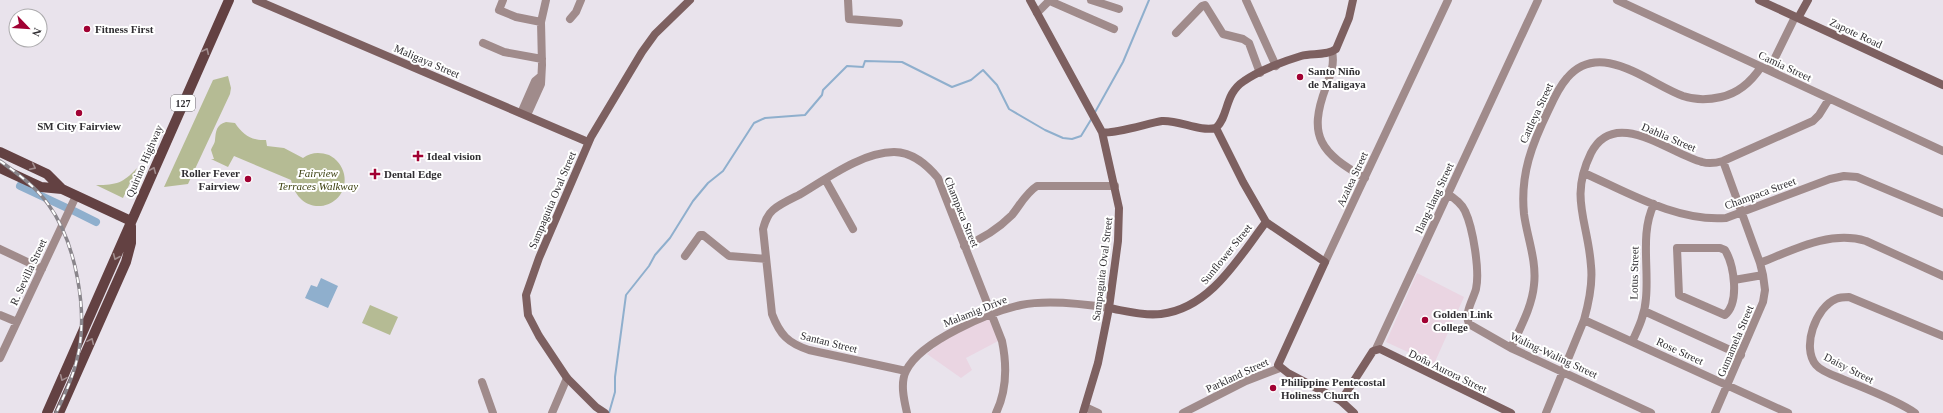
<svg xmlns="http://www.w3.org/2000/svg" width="1943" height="413" viewBox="0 0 1943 413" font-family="'Times New Roman',serif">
<rect width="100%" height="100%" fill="#e9e3ec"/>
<path fill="#ead5e2" d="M1417,273L1464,297L1434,364L1386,342Z
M992,315L1002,339L966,358L972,370L961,378L927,354L950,335Z"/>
<path fill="#b5bb94" d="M228,76L231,88L230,94L188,184L164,187L213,80Z
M226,122L235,123C243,135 252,141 266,140L267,146L284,148L303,158C311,152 320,152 329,155C337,159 342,166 344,174C351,207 301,223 291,180L234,156L228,167L211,159H214L211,150C212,147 215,143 215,140C216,131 216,125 226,122Z
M137,168L123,198L96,185C117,185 123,183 137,168Z
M370,305L398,317L390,335L362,323Z"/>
<path fill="#8fafcd" d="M321,278L338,286L328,308L305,298L311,285L317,287Z"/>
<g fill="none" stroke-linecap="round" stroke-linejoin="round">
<path stroke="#8fafcd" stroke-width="2" d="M1094,114L1123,62L1149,0
M609,413L615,392V377L626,295L649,266L655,255L670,238L693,201L708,183L723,171L754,123L765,118L805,115L822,95L823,90L847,66L863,67L865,61L902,62L952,87L971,80L983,70L997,85L1009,109L1045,130L1063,138L1072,139L1081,136L1092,118"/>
<path stroke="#8fafcd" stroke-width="8" d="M20,186L67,208
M74,211L96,222"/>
<path stroke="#a08b8b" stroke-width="8" d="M503,0L499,10L516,17L541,22
M848,0L849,19L899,23
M1091,0L1119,9
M1246,0L1276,66
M1617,0L1943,151
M1050,1L1114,29
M1037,13L1050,0
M570,19L576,12L581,0
M1176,33L1202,6L1205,5L1223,34L1243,39L1249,43L1260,73
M483,43L504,52L542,59
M1332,52C1335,64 1330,76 1326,87C1307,137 1321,153 1365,178
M1769,70L1795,17
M521,113L535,81L541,76
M527,115L541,84L542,65L541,22L546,0
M1584,173C1627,192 1677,222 1726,218L1830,179L1844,176L1857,177L1943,213
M825,179L853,229
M1448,194C1455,199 1461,203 1465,211C1473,228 1480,271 1476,289C1473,300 1464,313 1469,324L1511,348L1651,413
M964,246C982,239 999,228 1012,215C1020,205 1026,193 1037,186H1115
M1677,248H1720L1725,250C1734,265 1740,302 1725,315L1679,295Z
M0,249L42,269
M685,256L700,235H703L729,256L766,259
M1325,262L1448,0
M1760,263C1793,250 1830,230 1866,241L1943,276
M1734,280L1763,275
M1644,311L1741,355
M0,315L17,322
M1584,320L1788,413
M1632,342C1639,327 1645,314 1646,298C1649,266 1640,233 1654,204
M1511,348C1520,328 1532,307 1534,285C1537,261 1527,237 1524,214C1520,174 1532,144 1549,109C1554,98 1559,87 1567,78C1600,39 1648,83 1683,96C1695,100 1708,100 1721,97C1739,93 1751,82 1761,67
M1376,349L1538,0
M0,358L76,196
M906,371L809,350C788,343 780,335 772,314L763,229C765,222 767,215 773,210C780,204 791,199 799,195C826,179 862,152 894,152C913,152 927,165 938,178L1002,341C1007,365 1007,390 996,413
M482,382L493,413
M1085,407L1098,413
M552,413L567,378
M907,413C904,400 900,383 906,371C920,341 990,312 1021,305C1046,300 1084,304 1109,308
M1183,413L1246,381L1280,368
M1546,413L1584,320C1589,302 1593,284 1591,266C1588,221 1569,198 1591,153C1615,106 1670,154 1702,162C1709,164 1716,163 1723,161L1813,121L1819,115L1829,99
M1715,413L1763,302L1765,290L1763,275L1760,263L1723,161
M1915,413C1897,400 1861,387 1840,378C1832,375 1821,371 1816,365C1801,347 1816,307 1836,299C1840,297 1845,297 1849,297L1943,336"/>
<path stroke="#7d6060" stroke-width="8" d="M256,0L588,142
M1030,0L1102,132L1119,208L1118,241L1109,308L1098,363L1083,413
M1759,0L1943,85
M1798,18L1808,0
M1216,128L1243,182L1266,222L1325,262L1278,365L1288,373L1341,401L1354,413
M1102,132C1111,135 1149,123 1162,121C1180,120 1199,132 1216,128C1229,116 1224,94 1244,81C1258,71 1284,61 1301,56C1312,53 1327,56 1336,49L1349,18L1353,0
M1109,308C1126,311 1144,316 1161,314C1211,308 1239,257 1266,222
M1341,401L1373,351L1380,349L1511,413
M605,413L596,407L567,378L539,336L528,315L526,295L539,258L591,137L642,52L655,34L690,0"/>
<path stroke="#634142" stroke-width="10" d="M0,152L47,174L62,189
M0,168L41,187L62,189L131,221
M47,413L229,0
M59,413L126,262L131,243V226"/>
<g stroke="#89858b" stroke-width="3.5">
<path id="rail" d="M0,161C17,173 36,187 48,204C76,242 89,313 77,359C73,378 64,396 56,413"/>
</g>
<use href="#rail" stroke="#fff" stroke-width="2" stroke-dasharray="6" stroke-linecap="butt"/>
</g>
<defs><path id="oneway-chevron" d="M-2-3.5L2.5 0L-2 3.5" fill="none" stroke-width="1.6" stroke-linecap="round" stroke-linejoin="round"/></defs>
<g stroke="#a18d8e">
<use href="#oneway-chevron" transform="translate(206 51) rotate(-65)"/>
<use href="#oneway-chevron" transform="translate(33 167) rotate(26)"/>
<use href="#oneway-chevron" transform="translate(153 170) rotate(-67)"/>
<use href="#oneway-chevron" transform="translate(116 257) rotate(113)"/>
<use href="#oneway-chevron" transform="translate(91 341) rotate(-66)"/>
<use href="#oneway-chevron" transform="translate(63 378) rotate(114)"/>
</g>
<g fill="#a10133" stroke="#fff" stroke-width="1.5">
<circle cx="87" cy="29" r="4"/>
<circle cx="1300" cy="77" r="4"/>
<circle cx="79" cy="113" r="4"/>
<path d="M416 150h4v4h4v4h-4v4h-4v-4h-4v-4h4z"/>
<path d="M373 168h4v4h4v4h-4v4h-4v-4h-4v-4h4z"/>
<circle cx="248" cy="179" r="4"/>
<circle cx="1425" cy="320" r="4"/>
<circle cx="1273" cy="388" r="4"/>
</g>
<g text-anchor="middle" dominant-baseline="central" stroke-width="4" stroke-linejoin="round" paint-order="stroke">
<rect fill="#fff" stroke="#6e6d70" stroke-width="1" x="171" y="95" width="24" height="16" rx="3"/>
<g font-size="10" font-weight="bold" fill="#302e32">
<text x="183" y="103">127</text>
</g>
<g font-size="11" font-weight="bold" fill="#302e32" stroke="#fff" text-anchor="start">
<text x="95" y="29">Fitness First</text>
<text x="1308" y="71">Santo Niño<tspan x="1308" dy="13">de Maligaya</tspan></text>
<text x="79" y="126" text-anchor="middle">SM City Fairview</text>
<text x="427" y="156">Ideal vision</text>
<text x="240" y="173" text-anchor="end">Roller Fever<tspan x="240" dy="13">Fairview</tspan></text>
<text x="384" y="174">Dental Edge</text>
<text x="1433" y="314">Golden Link<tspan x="1433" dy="13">College</tspan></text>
<text x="1281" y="382">Philippine Pentecostal<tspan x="1281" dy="13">Holiness Church</tspan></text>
</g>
<g font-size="11" fill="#302e32" stroke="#fff">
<text transform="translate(1856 33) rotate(25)">Zapote Road</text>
<text transform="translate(427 61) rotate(23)">Maligaya Street</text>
<text transform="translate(1785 66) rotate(25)">Camia Street</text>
<text transform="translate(1536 113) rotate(-65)">Cattleya Street</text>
<text transform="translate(1669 137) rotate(23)">Dahlia Street</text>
<text transform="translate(144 161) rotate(-67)">Quirino Highway</text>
<text transform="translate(1352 179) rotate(-65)">Azalea Street</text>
<text transform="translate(1760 193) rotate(-20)">Champaca Street</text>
<text transform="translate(1434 198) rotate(-65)">Ilang-ilang Street</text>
<text transform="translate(552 200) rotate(-67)">Sampaguita Oval Street</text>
<text transform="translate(962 212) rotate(68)">Champaca Street</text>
<text transform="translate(1226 254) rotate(-51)">Sunflower Street</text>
<text transform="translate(1102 269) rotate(-83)">Sampaguita Oval Street</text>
<text transform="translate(28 272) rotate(-65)">R. Sevilla Street</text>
<text transform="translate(1634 273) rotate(-89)">Lotus Street</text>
<text transform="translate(975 311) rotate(-22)">Malamig Drive</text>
<text transform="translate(1735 341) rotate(-67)">Gumamela Street</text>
<text transform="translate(829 342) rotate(14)">Santan Street</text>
<text transform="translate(1680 351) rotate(25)">Rose Street</text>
<text transform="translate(1554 355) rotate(25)">Waling-Waling Street</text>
<text transform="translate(1849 368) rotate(27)">Daisy Street</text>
<text transform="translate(1448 371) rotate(26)">Doña Aurora Street</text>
<text transform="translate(1237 375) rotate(-25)">Parkland Street</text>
</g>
<g font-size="11" font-style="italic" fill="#3b3f0f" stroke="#fff">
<text x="318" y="173">Fairview<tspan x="318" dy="13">Terraces Walkway</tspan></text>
</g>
</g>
<g transform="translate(28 28) rotate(115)"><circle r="19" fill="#ffffff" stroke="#acabad"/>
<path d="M0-3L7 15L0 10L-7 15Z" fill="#a10133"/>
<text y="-6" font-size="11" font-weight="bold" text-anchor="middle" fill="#302e32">N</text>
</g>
</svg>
